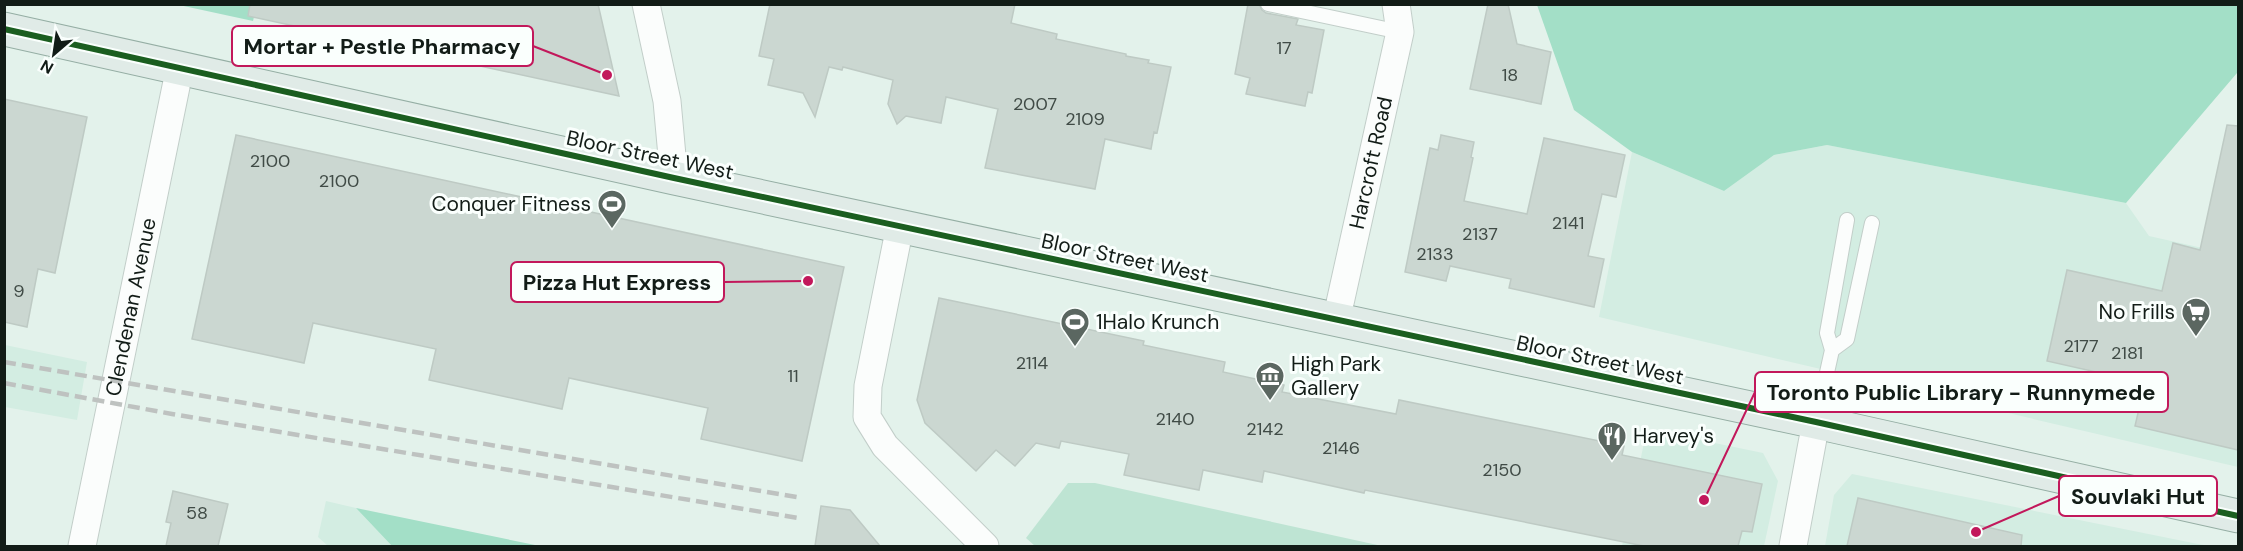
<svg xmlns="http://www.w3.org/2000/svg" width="2243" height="551" viewBox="0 0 2243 551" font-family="'DM Sans',sans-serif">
<rect width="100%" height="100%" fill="#e3f2eb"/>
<path fill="#d3ede2" d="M1827,145L2126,203L2149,236L2238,256V467L1599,317L1632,152L1724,191L1774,155Z
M5,345L87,362L77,420L5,407Z
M1647,429L1763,453L1778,481L1764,546H1622Z
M1852,474L2198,544L2211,546H1825L1834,495Z
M326,501L356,508L392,546H328L318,537Z"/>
<path fill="#bee4d3" d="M1068,483H1095L1382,546H1035L1026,538Z"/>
<path fill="#a3dfc7" d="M179,5H257L253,21Z
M1537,5H2238V64L2237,73L2126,203L1827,145L1774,155L1724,191L1632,152L1574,110Z
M356,508L540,546H392Z"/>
<path fill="#cbd7d1" stroke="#becac4" stroke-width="1.5" d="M250,4H598L619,96L248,16Z
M770,4H1015L1011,23L1057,34L1056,39L1126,54V56L1149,60L1148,63L1171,67L1157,133L1154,132L1151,149L1105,139L1095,189L985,168L998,109L946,97L941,123L906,116L897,124L888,104L893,80L843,67L842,70L829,67L815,117L803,93L768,85L774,59L759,56Z
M1248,4H1259L1262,10L1266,13L1298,19L1296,25L1324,30L1312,93L1308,92L1305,106L1246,94L1250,78L1235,74Z
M1488,4H1508L1517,44L1551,52L1541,104L1470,89Z
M4,99L87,117L55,273L38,269L27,327L4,322Z
M2227,125L2238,126V450L2135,426L2145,383L2047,361L2067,270L2162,291L2173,243L2200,250Z
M236,135L844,267L802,461L701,439L708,408L569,378L562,409L429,380L436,349L313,323L304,363L192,339Z
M1441,135L1474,142L1471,157L1473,158L1464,201L1527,214L1544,138L1625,155L1616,197L1602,194L1588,256L1604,259L1594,307L1509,288L1511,279L1450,266L1446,281L1405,272L1430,148L1438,150Z
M939,298L1144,341L1143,345L1225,362L1223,372L1284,385L1282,392L1396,414L1399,400L1624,446L1622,455L1762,484L1752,532L1742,531L1738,546H1644L1365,490L1364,493L1264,471L1262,482L1203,470L1199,490L1124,475L1129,454L1061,441L1059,448L1036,443L1015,466L996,450L976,471L925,423L917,400Z
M173,491L228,504L218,546H166L171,523L166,522Z
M1858,498L2022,535L2021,546H1847Z
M821,506L850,510L880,546H815Z"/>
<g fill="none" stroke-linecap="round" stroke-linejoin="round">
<g stroke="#c2cec9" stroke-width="16">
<path id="lane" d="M1268,4L1400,32
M1832,350L1847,339L1872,223
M1816,422L1832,350L1827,333L1847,220"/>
</g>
<g stroke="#c2cec9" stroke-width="29">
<g id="street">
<path d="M646,4L667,101L674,178"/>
<path d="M900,226L868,386L867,417L885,446L985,546"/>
<path id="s1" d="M1336,321L1400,32L1396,4"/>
<path id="s2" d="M82,546L180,67"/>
<path d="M1793,546L1816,422"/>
</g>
</g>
<g stroke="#95aea4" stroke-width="35">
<path id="primary" d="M4,29L674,178L1816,422L2238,516"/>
</g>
<use href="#lane" stroke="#fbfdfc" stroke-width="14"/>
<use href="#street" stroke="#fbfdfc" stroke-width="27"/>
<use href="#primary" stroke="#e0ebe7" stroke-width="33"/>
<path stroke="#bec2c0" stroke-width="4.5" stroke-dasharray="12 6" stroke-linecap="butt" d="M4,362L802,498
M4,383L172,414L798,518"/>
<g stroke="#fafffd" stroke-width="10">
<path id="cycleway" d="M4,29L674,178L1816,422L2238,516"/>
</g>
<use href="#cycleway" stroke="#1b5e20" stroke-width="6"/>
</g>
<defs>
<g id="stadium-pin" transform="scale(1.5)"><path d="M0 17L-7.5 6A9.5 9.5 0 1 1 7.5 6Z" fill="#5b6761" stroke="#fafffd"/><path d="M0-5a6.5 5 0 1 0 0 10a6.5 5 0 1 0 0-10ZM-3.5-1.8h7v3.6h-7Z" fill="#fff"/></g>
<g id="supermarket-pin" transform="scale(1.5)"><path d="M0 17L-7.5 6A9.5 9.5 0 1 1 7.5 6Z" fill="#5b6761" stroke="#fafffd"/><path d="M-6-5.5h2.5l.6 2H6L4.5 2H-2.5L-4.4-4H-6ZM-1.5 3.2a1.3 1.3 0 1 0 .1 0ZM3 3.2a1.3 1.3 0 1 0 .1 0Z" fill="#fff"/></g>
<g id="museum-pin" transform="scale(1.5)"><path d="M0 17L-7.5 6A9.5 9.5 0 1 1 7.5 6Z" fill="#5b6761" stroke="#fafffd"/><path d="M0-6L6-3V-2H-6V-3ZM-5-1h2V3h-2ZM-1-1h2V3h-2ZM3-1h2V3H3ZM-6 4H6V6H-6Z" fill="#fff"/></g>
<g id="restaurant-pin" transform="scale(1.5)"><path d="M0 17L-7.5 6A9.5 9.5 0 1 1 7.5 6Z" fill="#5b6761" stroke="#fafffd"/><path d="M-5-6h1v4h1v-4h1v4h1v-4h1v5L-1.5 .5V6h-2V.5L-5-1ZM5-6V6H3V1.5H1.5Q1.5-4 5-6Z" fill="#fff"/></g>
</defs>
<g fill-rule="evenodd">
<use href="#stadium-pin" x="612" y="204"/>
<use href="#supermarket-pin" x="2196" y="312"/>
<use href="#stadium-pin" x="1075" y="322"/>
<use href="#museum-pin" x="1270" y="376"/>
<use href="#restaurant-pin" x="1612" y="436"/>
</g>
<g text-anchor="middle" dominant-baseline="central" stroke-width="6" stroke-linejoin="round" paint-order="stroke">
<g font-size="18" fill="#404b46">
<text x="1284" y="48">17</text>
<text x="1510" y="75">18</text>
<text x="1035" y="104">2007</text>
<text x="1085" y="119">2109</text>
<text x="270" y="161">2100</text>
<text x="339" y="181">2100</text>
<text x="1568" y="223">2141</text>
<text x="1480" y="234">2137</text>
<text x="1435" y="254">2133</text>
<text x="19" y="291">9</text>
<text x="2081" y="346">2177</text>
<text x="2127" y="353">2181</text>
<text x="1032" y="363">2114</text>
<text x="793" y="376">11</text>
<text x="1175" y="419">2140</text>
<text x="1265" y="429">2142</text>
<text x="1341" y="448">2146</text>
<text x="1502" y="470">2150</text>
<text x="197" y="513">58</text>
</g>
<g font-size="21" fill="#121c17" stroke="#fafffd">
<text transform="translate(650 155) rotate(12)">Bloor Street West</text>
<text stroke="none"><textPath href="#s1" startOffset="162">Harcroft Road</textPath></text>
<text transform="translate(1125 258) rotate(12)">Bloor Street West</text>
<text stroke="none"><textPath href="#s2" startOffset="244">Clendenan Avenue</textPath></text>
<text transform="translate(1600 360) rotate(12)">Bloor Street West</text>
</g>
<g font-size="21" fill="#121c17" stroke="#fafffd" text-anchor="start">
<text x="591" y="204" text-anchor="end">Conquer Fitness</text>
<text x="2175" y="312" text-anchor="end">No Frills</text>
<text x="1096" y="322">1Halo Krunch</text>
<text x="1291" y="364">High Park<tspan x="1291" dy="24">Gallery</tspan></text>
<text x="1633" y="436">Harvey's</text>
</g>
</g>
<path fill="none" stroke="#c2185b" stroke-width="2" d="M607 75L533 46M808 281L724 282M1704 500L1755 392M1976 532L2059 496"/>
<g fill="#c2185b" stroke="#fafffd" stroke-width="2">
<circle cx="607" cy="75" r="6"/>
<circle cx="808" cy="281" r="6"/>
<circle cx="1704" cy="500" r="6"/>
<circle cx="1976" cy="532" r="6"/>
</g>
<g fill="#fafffd" stroke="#c2185b" stroke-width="2">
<rect x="232" y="26" width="301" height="40" rx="6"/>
<rect x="511" y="262" width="213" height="40" rx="6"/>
<rect x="1755" y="372" width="413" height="40" rx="6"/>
<rect x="2059" y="476" width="158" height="40" rx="6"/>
</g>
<g font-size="22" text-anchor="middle" font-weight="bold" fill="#121c17">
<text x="382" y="54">Mortar + Pestle Pharmacy</text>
<text x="617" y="290">Pizza Hut Express</text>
<text x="1961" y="400">Toronto Public Library - Runnymede</text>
<text x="2138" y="504">Souvlaki Hut</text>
</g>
<rect width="2243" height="551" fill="none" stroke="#121c17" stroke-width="12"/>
<g transform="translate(54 54) rotate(209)" stroke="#fafffd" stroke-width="4.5" paint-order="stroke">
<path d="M0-4.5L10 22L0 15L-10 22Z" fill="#121c17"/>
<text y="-9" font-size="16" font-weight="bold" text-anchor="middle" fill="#121c17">N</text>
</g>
</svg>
